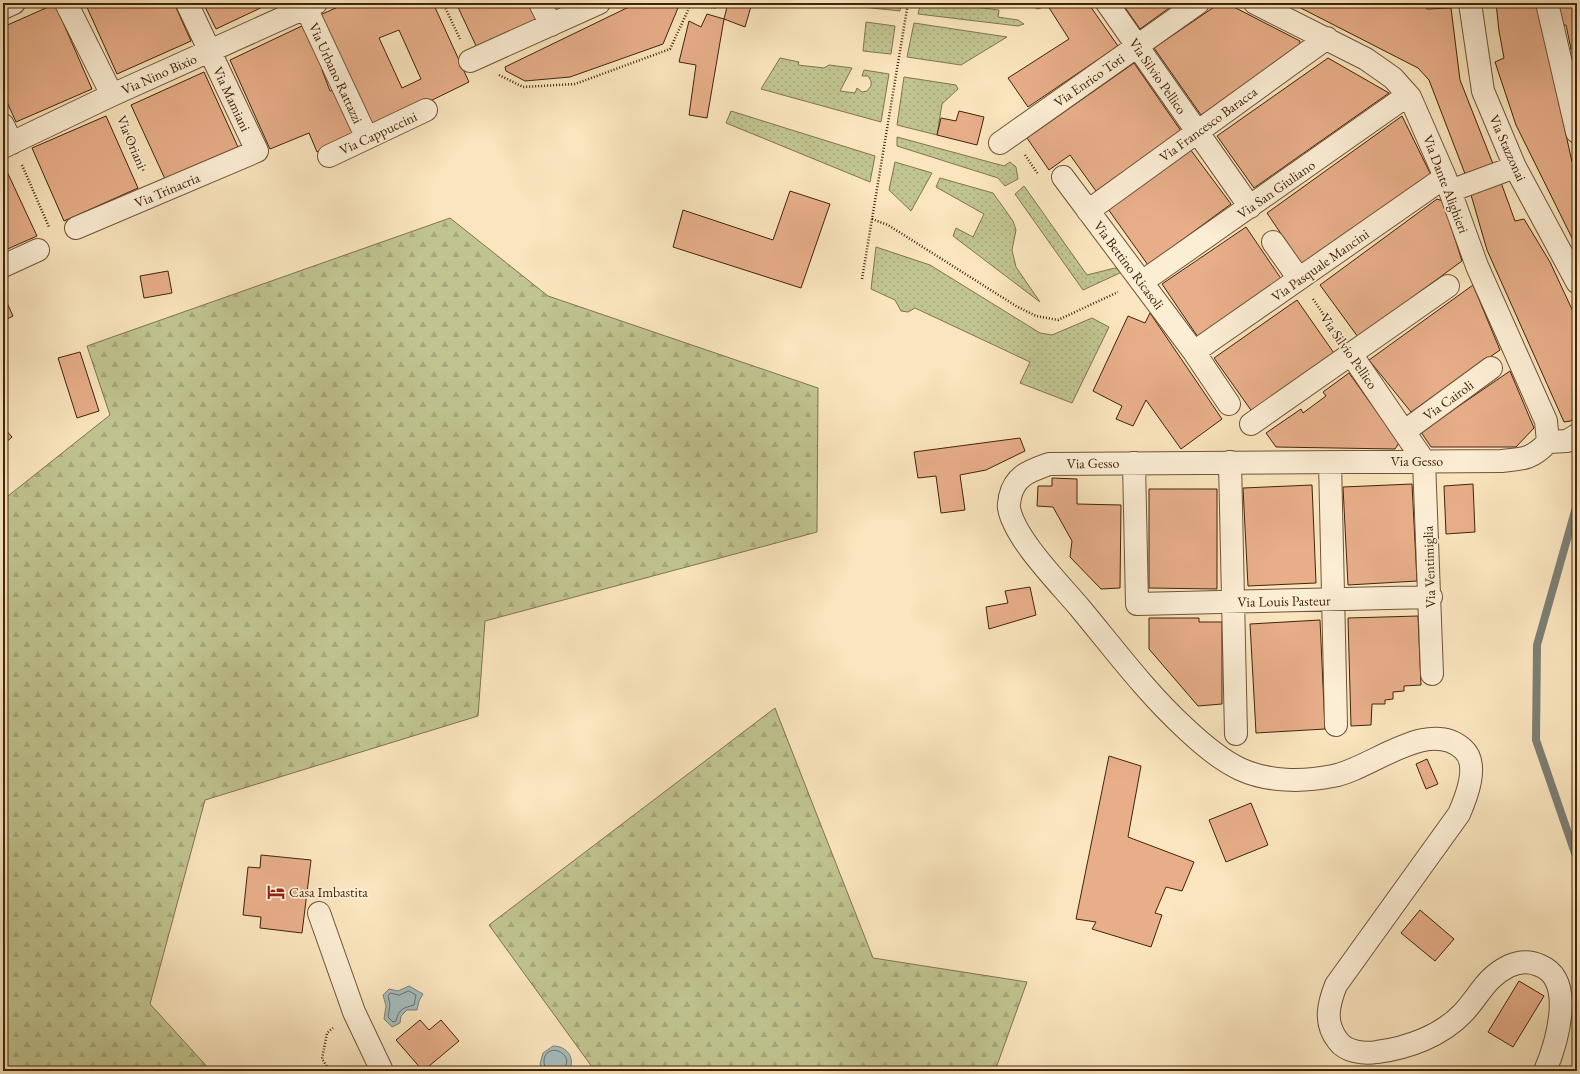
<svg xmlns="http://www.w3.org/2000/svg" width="1580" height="1074" viewBox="0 0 1580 1074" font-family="'EB Garamond',serif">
<defs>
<pattern id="forest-firs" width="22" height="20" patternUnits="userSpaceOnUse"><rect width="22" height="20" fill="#c0c490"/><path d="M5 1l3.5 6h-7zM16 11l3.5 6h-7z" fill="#a6a87b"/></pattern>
<pattern id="garden-dots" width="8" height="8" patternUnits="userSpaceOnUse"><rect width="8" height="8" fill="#c0c490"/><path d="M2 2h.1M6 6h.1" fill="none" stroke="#a6a87b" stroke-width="1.8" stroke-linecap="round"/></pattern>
</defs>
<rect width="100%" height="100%" fill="#fae5be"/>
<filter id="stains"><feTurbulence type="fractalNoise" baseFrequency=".005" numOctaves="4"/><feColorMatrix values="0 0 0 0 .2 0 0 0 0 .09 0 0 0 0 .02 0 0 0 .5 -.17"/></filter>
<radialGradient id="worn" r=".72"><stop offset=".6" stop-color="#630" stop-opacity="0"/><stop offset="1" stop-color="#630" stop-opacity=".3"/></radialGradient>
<path fill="url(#forest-firs)" stroke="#81744c" d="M450,218L548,296L818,388L817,532L485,621L478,716L205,800L150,1004L211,1071H3V500L110,415L87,346Z
M775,708L873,958L1027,982L995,1071H595L489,925Z"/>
<path fill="url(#garden-dots)" stroke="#81744c" d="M825,3H893L901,4L900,11Z
M926,3H943L999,10L998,17L1018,20L1024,24L1018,26L918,14L920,6H925Z
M1024,3H1046L1048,5L1038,9Z
M866,22L895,26L891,54L863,51Z
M914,23L1007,37L961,65L907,57Z
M780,58L799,62L798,65L824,68L829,65L852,68L840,91L855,93L857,88L862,92L867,91L871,86V81L868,76H862L864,70L889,74L881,122L761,89Z
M904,77L956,85L958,89L942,104L937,135L897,125Z
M731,111L875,156L870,182L726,123Z
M897,137L1004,166L1010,162L1016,167L1018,179L1005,186L998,178L897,146Z
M895,162L932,173L911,211L889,190Z
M940,178L993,193L1013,221L1016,230L1012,250L1016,267L1040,302L953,236L956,228L973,237L984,214L936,187Z
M1024,186L1087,275L1115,268L1122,272L1083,290L1015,194Z
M876,247L930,265L1040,333L1052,335L1092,318L1109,327L1072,403L1020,383L1030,362L915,308L908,312L901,311L895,300L871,289Z"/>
<path fill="#a4bcbd" stroke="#7d7f75" d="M409,986L423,994L419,1001L417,1010H407L401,1016L400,1023L392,1027L384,1019L386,1006L383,995L389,989L398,991Z
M553,1046C567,1046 576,1058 569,1071L542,1070L540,1064L543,1053Z"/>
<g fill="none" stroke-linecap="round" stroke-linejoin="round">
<path stroke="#737062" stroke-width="1" d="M409,991L416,995L414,1005C404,1008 399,1008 396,1021L393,1022L388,1017L390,1005L388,996L390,993L399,995Z
M546,1071C545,1068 544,1064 544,1061C545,1046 563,1048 567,1060L565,1071"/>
<path stroke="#7d7f75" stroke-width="8" d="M1577,504L1537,645L1536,740L1577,859"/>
</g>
<path fill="#e7ae89" stroke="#422408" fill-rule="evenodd" d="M85,3H174L191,41L117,74Z
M203,3H271L216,29Z
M347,3H433L469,82L371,130L320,15ZM399,30L421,79L402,88L379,38Z
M456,3H529L538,22L478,50Z
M556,3H579L561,12Z
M637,3H680L663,44L570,77L525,81L506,71L505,67Z
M728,3H752L745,27L724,19Z
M1046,3H1088L1118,46L1028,107L1008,78L1069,39Z
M1122,3H1176L1140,29Z
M1220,3H1226L1300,41V45L1201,115L1154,48Z
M1291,3H1424L1427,9L1451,8L1460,80L1495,169L1467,179L1429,80L1418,68Z
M1496,3H1537L1572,162H1574L1577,174V248L1516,125L1495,62L1504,58L1499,31Z
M1557,3H1577V92L1568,49H1571L1566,25H1563Z
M55,4L92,89L16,122L3,93V27Z
M707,14L724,19L707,118L689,115L696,65L679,62L689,21L701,27Z
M306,24L326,69L322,70L330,91L334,90L354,136L317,152L309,133L270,149L230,60Z
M1328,58L1389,93L1254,188L1217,136Z
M1134,63L1181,131L1096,191L1070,155L1049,170L1027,138Z
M204,72L238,147L165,179L131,105Z
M959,111L984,117L977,145L937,135L941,118L956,121Z
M106,116L138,188L64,221L32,148Z
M1402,116L1431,175L1302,265L1267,213Z
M1190,149L1231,204L1148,265L1108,209Z
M3,163L37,236L3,251Z
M1499,177L1515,221L1524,219L1550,262L1577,320V413L1571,421L1564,422L1487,250L1469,188Z
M790,191L830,204L801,288L673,247L683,210L773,240Z
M1437,199L1443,201L1462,261L1358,337L1320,285Z
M1246,227L1282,280L1198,337L1162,284Z
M168,271L172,293L144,298L140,276Z
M1473,285L1500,350L1411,412L1369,360Z
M3,294L13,316L3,321Z
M1297,300L1336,356L1253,413L1214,358Z
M1150,313L1222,419L1181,449L1146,400L1133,426L1116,419L1122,406L1093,391L1128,316L1145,323Z
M80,352L99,411L77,418L58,358Z
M1510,371L1534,428L1516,447H1431L1421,432Z
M1349,373L1399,443L1395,449L1276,447L1266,433L1301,409L1303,413L1326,396L1323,392Z
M3,427L12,437L3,445Z
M1020,438L1025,451L986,470L960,475L965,510L941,513L936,476L918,478L914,452Z
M1052,478L1077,479V504L1121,505L1120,588L1101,589L1070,557L1072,541L1053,507L1037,506L1038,486H1052Z
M1412,484L1417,581L1348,585L1343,487Z
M1473,484L1475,532L1446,534L1444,486Z
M1312,485L1316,583L1248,586L1243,488Z
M1149,489H1217V589L1149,588Z
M1030,587L1036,615L989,629L986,607L1008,603L1005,591Z
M1418,616L1421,685L1404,686V691L1393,692V699L1385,700V704H1372L1371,725L1351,726L1348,618Z
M1149,618H1199V622H1222V704L1198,706L1149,649Z
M1320,620L1325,729L1256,733L1250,624Z
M1109,756L1141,766L1128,837L1194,862L1182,891L1166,887L1155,913L1162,915L1151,947L1092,929L1096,922L1076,919Z
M1427,759L1438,784L1426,789L1416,764Z
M1251,803L1268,845L1226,862L1209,820Z
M261,855L311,860L302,933L260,928L261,917L243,915L248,867L260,868Z
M1420,910L1454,939L1435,961L1401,933Z
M1519,981L1544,996L1513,1047L1488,1032Z
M420,1020L429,1030L441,1020L459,1041L423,1071L396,1040Z"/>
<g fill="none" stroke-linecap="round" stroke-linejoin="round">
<g stroke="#705436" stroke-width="24">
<path id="minor" d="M66,3L112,95
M540,3L551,25
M1107,3L1250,207
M1255,3L1366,59L1393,78L1410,97L1445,177L1477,266L1546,421L1548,442
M1470,3L1483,91L1515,167L1577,282
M1547,3L1577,132
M3,8L14,3
M306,8L367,138
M470,61L599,3
M3,125L12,143
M1000,143L1198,3
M3,147L112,95L316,3
M329,156L426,110
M1063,177L1194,352L1229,404
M1450,191L1515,167
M1088,211L1327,38
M76,228L257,151L187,3
M1273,242L1299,279
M3,266L38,250
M1142,282L1408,95
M1194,352L1445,177
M1351,354L1424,461L1432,674
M1251,424L1448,286
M1405,431L1491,368
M1548,442L1567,441L1577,435
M1230,462L1236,734
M1330,462L1336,725
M1134,463L1137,604L1431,597
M319,913L354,1012L382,1071
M1545,1071C1556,1045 1576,981 1541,966C1531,961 1520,961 1509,966C1485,978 1480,995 1463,1013C1441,1036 1408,1048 1377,1052C1364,1054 1346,1052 1338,1041C1324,1023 1328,1005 1336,985L1459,814C1466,798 1480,764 1463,749C1428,717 1371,769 1333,776C1303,782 1268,782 1240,769C1219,759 1201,743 1185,728C1146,692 1114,649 1080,608C1059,583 1014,538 1009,508C1008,504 1010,501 1010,497C1015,475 1030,471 1049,464L1501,461C1524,459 1532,459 1548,442"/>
</g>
<path stroke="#422408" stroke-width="2.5" stroke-dasharray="1 2" stroke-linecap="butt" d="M443,3L460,39
M499,75L523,87L575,84L670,49L690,6L717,8L718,3
M121,117L144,172
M1025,155L1038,174
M22,165L49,227
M872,219L888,225L1016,306L1036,316L1058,320L1118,292
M862,279L908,3
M1313,299L1336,333
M330,1071L322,1059L327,1033L333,1028"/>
<use href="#minor" stroke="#fceed5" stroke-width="22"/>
</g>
<defs>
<g id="hotel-bare" transform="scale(1.38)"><path d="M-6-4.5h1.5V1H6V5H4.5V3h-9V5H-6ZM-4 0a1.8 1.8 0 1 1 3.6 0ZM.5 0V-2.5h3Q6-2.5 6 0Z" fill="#8f2418" stroke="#fceed5" stroke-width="2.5" paint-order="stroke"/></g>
</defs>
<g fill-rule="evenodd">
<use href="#hotel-bare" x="276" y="892"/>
</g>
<g text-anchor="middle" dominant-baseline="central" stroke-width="3.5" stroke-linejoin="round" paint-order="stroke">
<g font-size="14" fill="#422408" stroke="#fceed5">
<text transform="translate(336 73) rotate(65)">Via Urbano Rattazzi</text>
<text transform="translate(159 74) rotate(-24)">Via Nino Bixio</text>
<text transform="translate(1158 76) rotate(55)">Via Silvio Pellico</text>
<text transform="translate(1089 80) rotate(-35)">Via Enrico Toti</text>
<text transform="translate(232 99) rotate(65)">Via Mamiani</text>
<text transform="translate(1208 124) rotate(-36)">Via Francesco Baracca</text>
<text transform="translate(378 133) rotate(-25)">Via Cappuccini</text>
<text transform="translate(132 142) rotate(67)">Via Oriani</text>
<text transform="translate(1508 148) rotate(66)">Via Stazzonai</text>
<text transform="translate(1446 184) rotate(69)">Via Dante Alighieri</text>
<text transform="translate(1276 189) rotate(-35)">Via San Giuliano</text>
<text transform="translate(167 190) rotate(-23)">Via Trinacria</text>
<text transform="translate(1129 265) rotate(53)">Via Bettino Ricasoli</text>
<text transform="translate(1320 265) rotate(-35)">Via Pasquale Mancini</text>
<text transform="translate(1349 351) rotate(55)">Via Silvio Pellico</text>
<text transform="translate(1448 400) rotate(-36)">Via Cairoli</text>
<text x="1417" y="461">Via Gesso</text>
<text transform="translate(1093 463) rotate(-1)">Via Gesso</text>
<text transform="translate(1429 567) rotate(-92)">Via Ventimiglia</text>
<text transform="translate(1284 601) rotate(-1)">Via Louis Pasteur</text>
</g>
<g font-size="14" fill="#422408" stroke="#fceed5" text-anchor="start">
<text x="289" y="892">Casa Imbastita</text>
</g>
</g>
<rect width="1580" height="1074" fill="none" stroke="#fae5be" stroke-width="16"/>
<rect x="4" y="4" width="1572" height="1066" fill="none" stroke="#422408" stroke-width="2"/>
<rect x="8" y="8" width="1564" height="1058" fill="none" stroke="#422408"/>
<rect width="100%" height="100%" filter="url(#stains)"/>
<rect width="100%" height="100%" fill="url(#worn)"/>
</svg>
